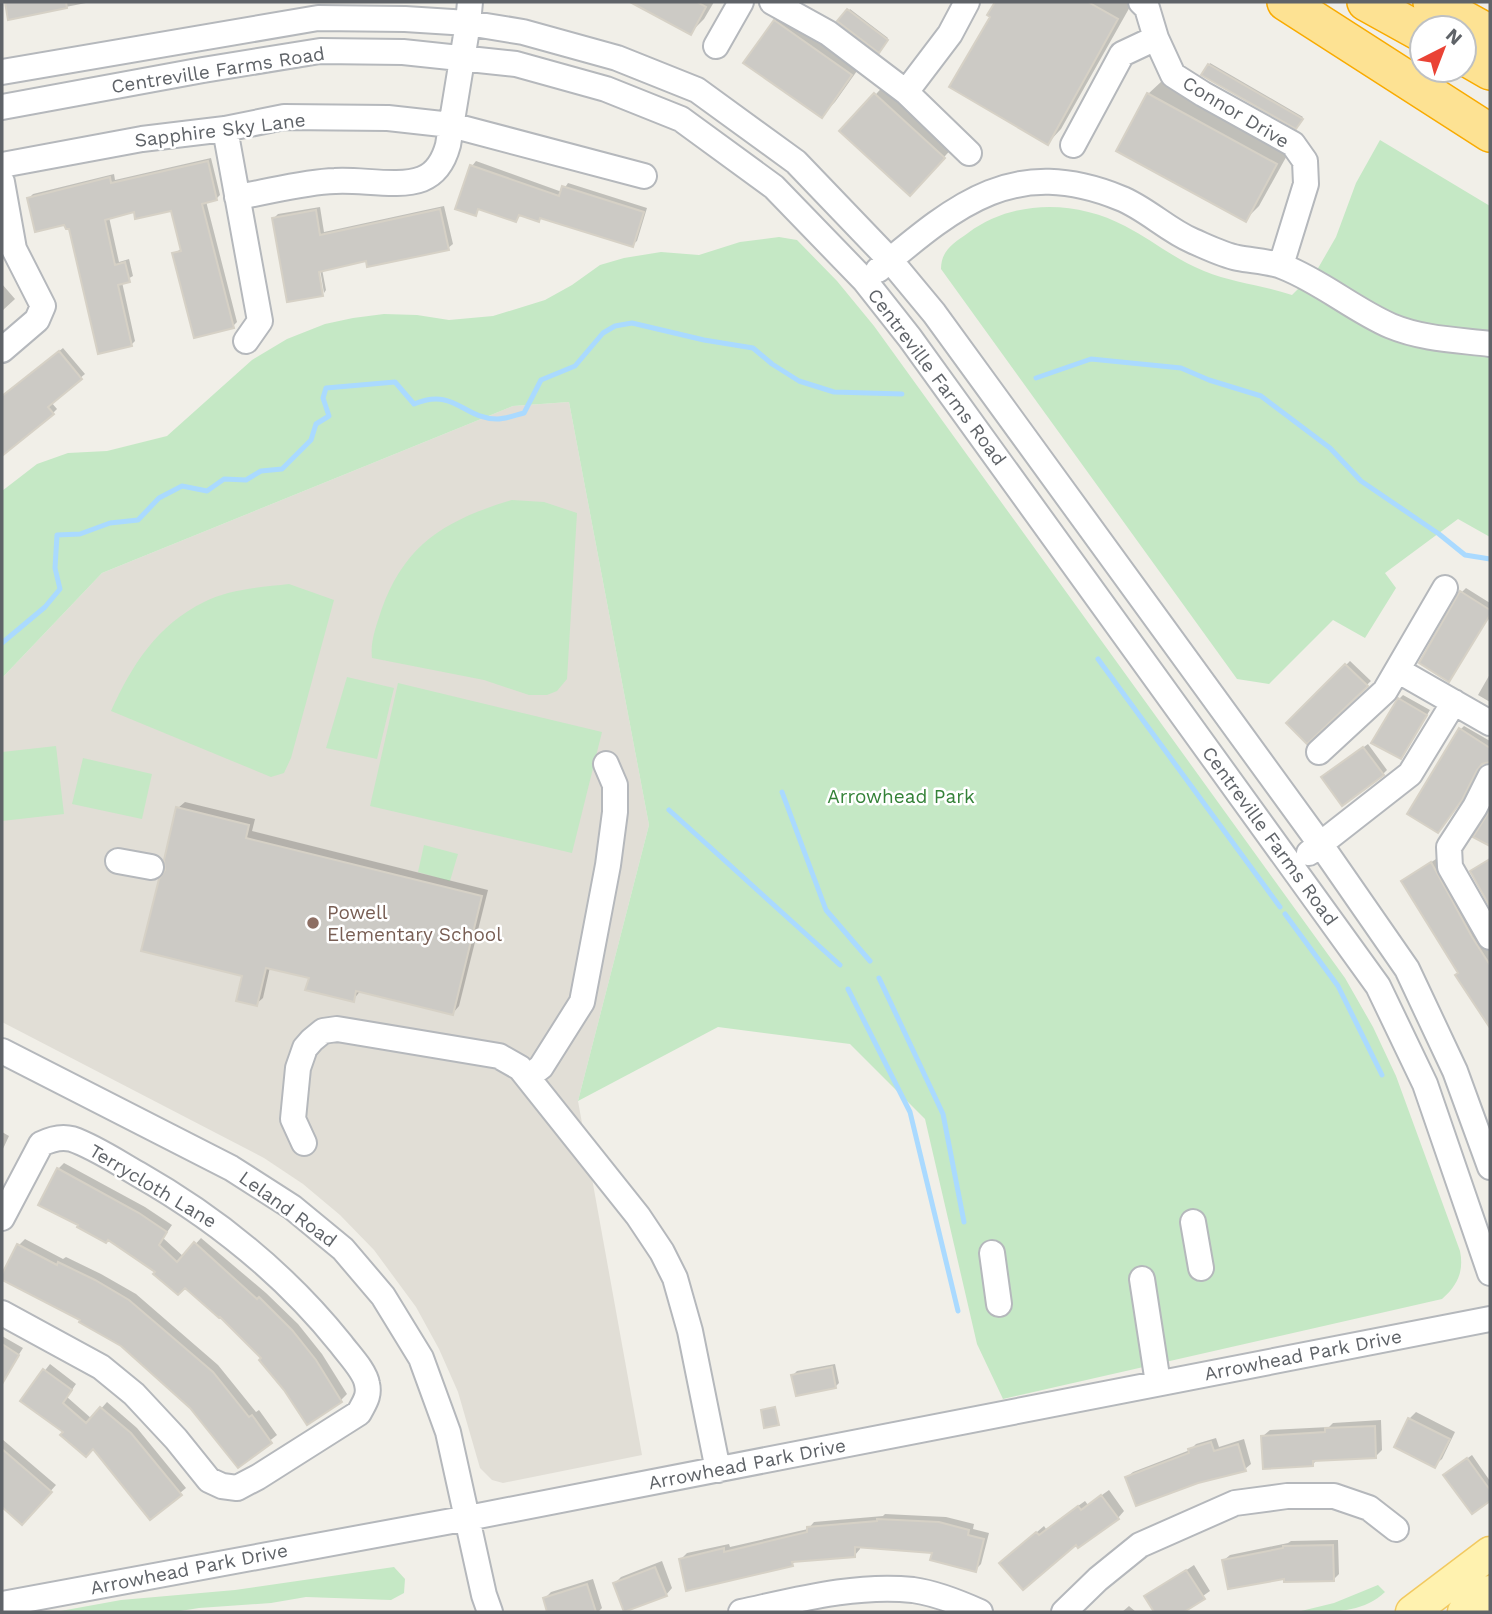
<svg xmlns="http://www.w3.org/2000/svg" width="1492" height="1614" viewBox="0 0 1492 1614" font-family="'Work Sans',sans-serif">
<rect width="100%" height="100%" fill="#f1efe8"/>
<path fill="#e1ded6" d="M569,402L649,825L578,1101L642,1455L503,1483L492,1480L480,1468L458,1392L439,1349L416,1307L374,1250L340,1215L303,1184L264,1158L2,1022V678L102,573L513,406Z"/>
<path fill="#c5e8c5" d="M1380,140L1490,206V537L1458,519L1385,573L1396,588L1365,638L1333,620L1269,684L1237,679L941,269C941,250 954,243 968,233C1014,199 1076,200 1125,226C1152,240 1176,260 1204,271C1233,283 1263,285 1292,295L1317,270L1336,237L1356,183Z
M779,237L797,240L837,281L874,326L1345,978L1373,1027L1396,1076L1460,1251C1464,1271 1458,1285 1442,1299L1003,1399L977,1344L925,1119L850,1044L718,1027L578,1101L649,825L569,402L513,406L102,573L2,678V491L37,464L68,453L107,451L167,436L252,360L287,339L325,324L353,318L384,314L417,315L449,320L493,316L545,300L572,285L600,265L624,258L661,252L699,255L740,242Z
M512,500L544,502L577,513L567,679L557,691L547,695H529L484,680L372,658C370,642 376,627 381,611C405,543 446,520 512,500Z
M289,584L334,600L291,758L284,773L271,777L111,711C132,665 157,625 204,602C229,589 262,587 289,584Z
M347,677L394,688L377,759L326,748Z
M398,683L602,732L572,853L370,806Z
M56,746L64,814L2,821V752Z
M83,758L152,774L142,819L72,804Z
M424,845L458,854L450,881L418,872Z
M394,1567L405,1579L404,1593L391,1600L306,1597L271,1603L199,1608L174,1612H55L121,1600L235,1590Z
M1378,1585L1385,1592C1362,1614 1329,1612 1297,1612L1334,1603Z"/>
<path fill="#0003" d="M6,2H91L10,18Z
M633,2H714L704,19L690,33Z
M997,2H1125L1131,5L1061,129L1048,143L990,15Z
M789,7L864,61L835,102L821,116L775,21Z
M850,9L888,38L879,50L840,21Z
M1210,63L1303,117L1297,125L1209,65Z
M889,80L957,143L923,180L842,131Z
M1162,81L1290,150L1259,206L1245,220L1148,94Z
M211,158L220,195L216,199L206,201L237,322L233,326L174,254L182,248L172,209L135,210L109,217L119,262L129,259L133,276L122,282L135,341L131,345L70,227L29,198L33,194L114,174L115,180Z
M476,161L562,192L568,183L647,208L637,241L632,245L542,216L538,220L521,214L516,220L480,208L475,214L457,208L472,166Z
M444,206L453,244L448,248L368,265L367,259L322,269L326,290L324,293L319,263H315L321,294H323L288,300L274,218L278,214L320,207L324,232Z
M2,284L15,299L2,311Z
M63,348L85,374L51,402L57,409L53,413L6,450L2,444V397Z
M1466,588L1490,603V615L1453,675L1462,592Z
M1350,661L1371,681L1307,741L1289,723Z
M1490,674V702L1478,695Z
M1403,695L1430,710L1401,757L1399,699Z
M1464,726L1490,741V745L1469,781L1471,783L1466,794L1442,827L1460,730Z
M1368,744L1387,770L1383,774H1327Z
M185,802L255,819L252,831L488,890L459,1006L453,1013L361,990L353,1000L311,977L270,967L263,998L256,1004L244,975L167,871L178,808Z
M1436,859L1481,940L1490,947V1025L1457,976L1460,973L1403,881Z
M2,1132L9,1136L2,1151Z
M64,1163L145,1207L172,1225L163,1238L184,1257L201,1238L266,1293L298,1324L322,1354L347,1394L341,1400L264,1358L220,1314L185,1286L158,1272L58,1169Z
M25,1239L63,1259L66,1257L101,1274L136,1294L218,1365L256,1412L259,1410L277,1435L238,1466L191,1407L122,1345L83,1319L2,1278L19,1245Z
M2,1336L23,1348L2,1381Z
M50,1364L76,1384L67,1397L92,1419L107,1402L137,1428L186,1488L150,1518L93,1447L65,1431L22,1400Z
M835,1364L839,1383L835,1387L793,1375L797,1371Z
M1416,1412L1455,1432L1442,1459L1435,1465L1409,1419Z
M1381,1420L1382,1450L1376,1456L1318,1459L1313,1464L1263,1436L1270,1430L1329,1427L1333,1423Z
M1216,1438L1219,1447L1244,1439L1251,1464L1245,1469L1127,1477L1133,1472L1190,1450L1196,1444Z
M2,1439L56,1485L22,1523L2,1504Z
M1472,1455L1490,1481V1499L1472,1512L1450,1471Z
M1109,1490L1124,1511L1118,1518L1008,1557L1044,1526L1046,1529L1085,1501L1088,1505Z
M885,1514L946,1517L974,1524L973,1529L989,1533L981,1564L975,1570L934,1551L860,1546V1549L855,1555L797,1560L792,1564L681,1559L687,1553L729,1544L730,1547L808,1529L814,1522L883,1516Z
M1338,1540L1339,1574L1334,1579L1286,1577L1224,1560L1230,1555L1288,1543L1291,1541Z
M662,1561L672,1588L666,1595L615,1583L621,1577Z
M1194,1565L1210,1591L1180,1612H1156L1146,1597Z
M593,1579L602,1608L598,1612H549L545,1598L551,1592Z
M1129,1606L1136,1612H1122Z"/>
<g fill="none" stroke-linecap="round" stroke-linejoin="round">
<path stroke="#aadaff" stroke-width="5" d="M1036,378L1091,359L1181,368L1209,380L1261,396L1330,448L1361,481L1439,534L1465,555L1490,559
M2,643L45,607L60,589L55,568L57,535L80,534L110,523L138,520L159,498L182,486L207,491L224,479L246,480L261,471L282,469L311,440L316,424L329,416L323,398L326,388L395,382L414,404C455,387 463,419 497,419C506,419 516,415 524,413L541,380L575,366L603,333L615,326L632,323L704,340L753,348L772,364L799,381L834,392L902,394
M1098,659L1280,907
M782,792L826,910L870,961
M669,810L840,965
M1285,914L1338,986L1382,1075
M879,978L943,1114L964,1222
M848,989L910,1112L958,1311"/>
</g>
<path fill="#cccac5" stroke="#d6d1c6" stroke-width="2" d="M5,2H66L67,8L8,20Z
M630,2H697L706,7L691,35Z
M995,2H1088L1118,19L1048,145L949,87L990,17L987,15Z
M847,9L888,40L879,53L837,21Z
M774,20L852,75L822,118L743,63Z
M1208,64L1303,119L1296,129L1201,75Z
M874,93L945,158L910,196L839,131Z
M1147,93L1277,164L1246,222L1116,151Z
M208,161L217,200L202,204L234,328L194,338L172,253L181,251L171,211L135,219L134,212L105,220L115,265L125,262L130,282L118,285L132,346L98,354L69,229H66L64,225L35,232L27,198L110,177L111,183Z
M470,165L559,196L562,186L644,212L633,247L540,218L539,222L519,215L516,222L478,209L476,216L455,209Z
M440,209L449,250L367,267L366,261L319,272L323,296L287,302L272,218L316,210L320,235Z
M59,351L82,379L48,407L54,414L2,456V396Z
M1460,591L1490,610V615L1449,682L1419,663Z
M1345,664L1368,686L1307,744L1286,723Z
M1398,698L1427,715L1401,759L1371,743Z
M1459,728L1490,748V762L1482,764L1477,770L1462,800L1438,833L1407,814Z
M1363,747L1384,775L1342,806L1321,777Z
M176,807L249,825L246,838L482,896L453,1015L356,991L354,1002L305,990L309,978L266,968L257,1006L236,1001L242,976L141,951L159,879L165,870L164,860Z
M1490,810V846L1473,837Z
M1490,859V907L1470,871Z
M1431,862L1472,937L1490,965V1028L1455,975L1458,973L1401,881Z
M57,1168L139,1213L167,1232L159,1245L177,1262L194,1242L257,1299L259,1297L292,1330L316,1360L342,1402L307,1425L284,1390L259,1360L261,1358L220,1317L219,1318L185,1288L178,1295L153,1274L155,1272L108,1240L106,1243L77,1227L78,1225L38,1205Z
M17,1244L57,1265L58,1262L95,1280L129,1300L213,1372L249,1417L252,1415L272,1443L238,1468L190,1408L121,1346L79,1322L80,1320L2,1280V1274Z
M2,1344L19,1355L2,1384Z
M832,1367L836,1388L796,1396L791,1375Z
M43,1369L72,1390L63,1403L86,1423L100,1407L131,1433L182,1495L150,1520L93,1449L86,1457L60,1435L63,1432L20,1401Z
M775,1407L779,1425L764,1428L761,1410Z
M1408,1418L1450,1439L1435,1468L1394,1447Z
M1375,1426L1376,1458L1313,1461V1466L1263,1469L1261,1436L1325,1432V1428Z
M1211,1442L1214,1451L1238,1444L1246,1471L1198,1483L1136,1506L1125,1477L1189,1453L1188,1449Z
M2,1449L52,1492L22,1525L2,1507Z
M1467,1458L1490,1490V1501L1472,1514L1443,1475Z
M1101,1495L1119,1519L1078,1548L1076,1545L1023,1590L999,1563L1036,1532L1039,1535L1078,1506L1081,1510Z
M877,1519L939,1522L969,1530L968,1535L984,1539L976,1572L930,1560L932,1553L855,1547V1557L792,1562L793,1566L686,1591L679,1559L724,1548V1552L807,1532V1527L877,1521Z
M1333,1545L1334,1581L1284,1582V1579L1228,1589L1222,1560L1283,1548V1546Z
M655,1567L667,1596L624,1612L613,1583Z
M1186,1570L1205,1599L1184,1612H1154L1144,1596Z
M587,1584L596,1612H547L543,1598Z"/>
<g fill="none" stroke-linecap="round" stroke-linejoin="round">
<g stroke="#b5b8bc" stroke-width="28">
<path id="minor" d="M772,2L828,33L906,92L969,153
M1141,2L1147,8L1156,38L1173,75L1203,94L1293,144L1305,161L1306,184L1281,265
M716,46L741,2
M2,72L318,18L405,19L468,23L523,32L617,58L697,90L796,162L890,260L934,313L1321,845L1407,969L1455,1071L1490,1167
M906,92L950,34L967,2
M2,107L203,70L320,51L403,52L516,64L606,89L681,119L774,187L865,281L910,338L1378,986L1425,1084L1490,1273
M225,129L260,321L246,341
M1073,145L1122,54L1156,38
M2,165L142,139L225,129L284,117L388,118L451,125L644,176
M2,182L14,249L43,306L37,320L2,350
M237,197C269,192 302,182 335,181C360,179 399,188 422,179C437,173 444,160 448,145L468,23L470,2
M878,270C957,204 1014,155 1120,198C1146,208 1167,230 1193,241C1207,247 1223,255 1238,258C1253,261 1269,261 1284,267C1322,282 1354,310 1391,326C1422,339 1458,340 1490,344
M1399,671L1490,723
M1319,752L1385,691L1445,588
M1490,777L1475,807L1449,847L1450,867L1490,937
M1309,853L1410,774L1454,702
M118,861L151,867
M2,1051L231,1168L292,1207L343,1249L383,1296L421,1358L448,1432L484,1595L490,1612
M528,1077L541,1067L582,1002L608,865L615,812V785L606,764
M304,1143L293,1119L298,1068L305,1048L312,1040L323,1031L337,1029L499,1056L520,1068L638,1216L662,1252L675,1278L690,1331L718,1470
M2,1218L41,1144C51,1139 61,1136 72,1139C95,1147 117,1162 138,1174C217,1219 284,1273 341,1344C349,1355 365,1371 367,1384C370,1396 364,1403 359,1413L258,1477L237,1488L222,1486L209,1480L176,1439L134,1394L101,1367L2,1313
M1193,1222L1201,1268
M992,1253L999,1304
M1142,1279L1158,1383
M2,1604L468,1518L1490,1319
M741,1612C797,1600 855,1584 913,1590C935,1593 960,1603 980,1612
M1064,1612L1098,1579L1140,1545L1235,1503L1287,1496H1334L1369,1508L1396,1529"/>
</g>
<g stroke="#f2c960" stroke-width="35">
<path id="major" d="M1412,1612L1490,1553
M1464,1612L1490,1592"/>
</g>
<g stroke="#f9ab00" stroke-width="40">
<path id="highway" d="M1286,2L1490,133
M1366,2L1422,33
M1432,2L1490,34
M1464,56L1490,71"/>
</g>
<use href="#minor" stroke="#fff" stroke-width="24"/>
<use href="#major" stroke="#fff2af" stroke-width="32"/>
<use href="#highway" stroke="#fde293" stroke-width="37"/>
</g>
<circle fill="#8d6e63" stroke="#fff" stroke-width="2.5" cx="313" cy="923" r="7"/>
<g text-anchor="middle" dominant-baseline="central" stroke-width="5" stroke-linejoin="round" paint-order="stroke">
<g font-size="19" fill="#5f6368" stroke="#fff">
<text transform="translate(218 70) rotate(-9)">Centreville Farms Road</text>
<text transform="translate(1236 112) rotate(31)">Connor Drive</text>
<text transform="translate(220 130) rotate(-7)">Sapphire Sky Lane</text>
<text transform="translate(937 377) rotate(53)">Centreville Farms Road</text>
<text transform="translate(1270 836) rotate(54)">Centreville Farms Road</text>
<text transform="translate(153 1186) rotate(31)">Terrycloth Lane</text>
<text transform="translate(288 1209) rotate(36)">Leland Road</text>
<text transform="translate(1303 1355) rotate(-11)">Arrowhead Park Drive</text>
<text transform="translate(747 1464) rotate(-11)">Arrowhead Park Drive</text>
<text transform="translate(189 1569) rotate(-11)">Arrowhead Park Drive</text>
</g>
<g font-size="19" fill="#348238" stroke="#fff">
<text x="901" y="796">Arrowhead Park</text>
</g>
<g font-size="19" fill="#785e54" stroke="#fff" text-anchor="start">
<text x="327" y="912">Powell<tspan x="327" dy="22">Elementary School</tspan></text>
</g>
</g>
<rect width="1492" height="1614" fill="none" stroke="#5f6368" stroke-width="7"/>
<g transform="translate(1443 49) rotate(42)"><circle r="33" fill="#ffffff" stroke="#bfc1c3" stroke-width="2"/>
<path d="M0-5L12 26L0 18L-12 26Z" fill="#ea4335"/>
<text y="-10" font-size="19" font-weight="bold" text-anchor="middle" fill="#5f6368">N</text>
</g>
</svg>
